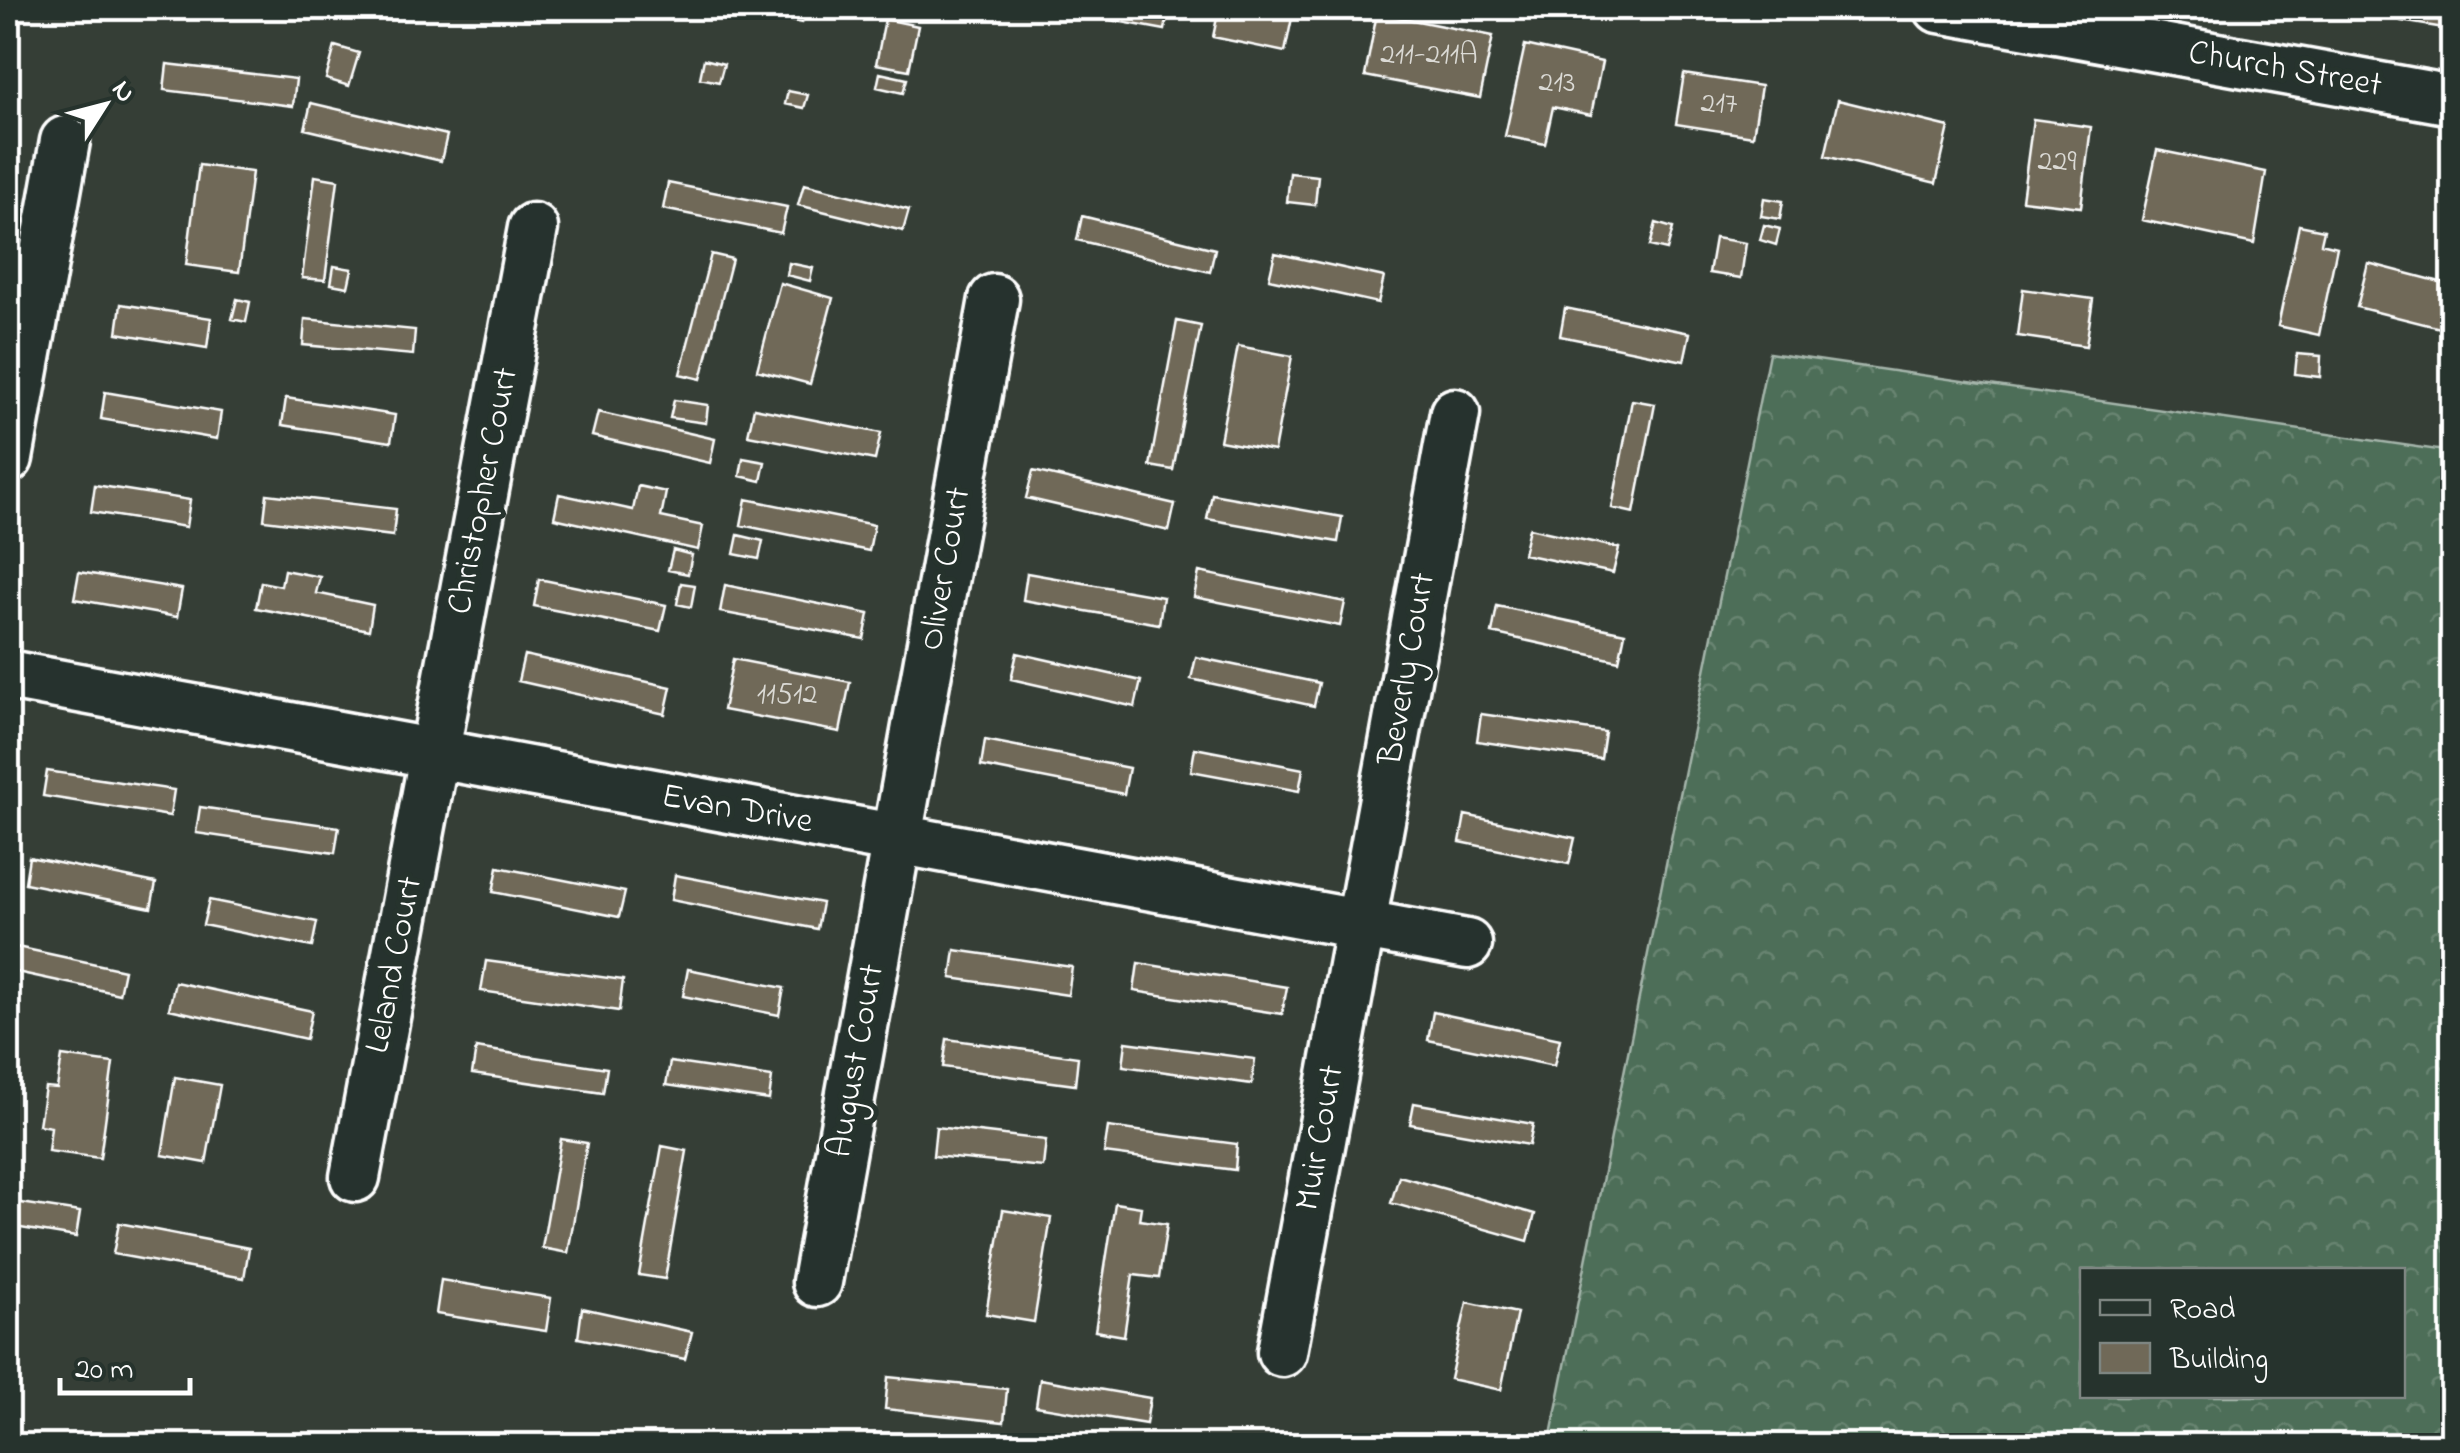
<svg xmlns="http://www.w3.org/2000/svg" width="2460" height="1453" viewBox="0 0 2460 1453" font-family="'Indie Flower',sans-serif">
<defs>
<pattern id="forest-crowns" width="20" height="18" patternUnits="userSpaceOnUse" patternTransform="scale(2.5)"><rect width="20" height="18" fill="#4d6e58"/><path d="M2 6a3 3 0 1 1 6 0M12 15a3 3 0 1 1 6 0" fill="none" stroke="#688471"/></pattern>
</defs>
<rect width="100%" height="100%" fill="#353e36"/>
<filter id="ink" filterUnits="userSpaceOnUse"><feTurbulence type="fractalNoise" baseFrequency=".01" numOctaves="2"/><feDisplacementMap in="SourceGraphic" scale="20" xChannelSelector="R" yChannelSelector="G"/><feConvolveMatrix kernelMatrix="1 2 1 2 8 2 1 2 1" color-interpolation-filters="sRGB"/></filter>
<g filter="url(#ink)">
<path fill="url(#forest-crowns)" stroke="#a6b6ac" stroke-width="2.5" fill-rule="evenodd" d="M1769,353L2452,452V1445H1549ZM2082,1270H2402V1396H2082Z"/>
<path fill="#706958" stroke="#fff" stroke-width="2.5" d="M757,8H805L802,23L756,14Z
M1086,8H1169L1165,30L1084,15Z
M1219,8H1294L1285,52L1213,37Z
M2402,8H2447L2444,28L2401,21Z
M1377,13L1493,36L1480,98L1365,76Z
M885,19L918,26L909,70L876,64Z
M1525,45L1602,62L1591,115L1553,107L1545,144L1505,136Z
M335,46L359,53L349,86L326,79Z
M704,59L724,64L719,82L700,78Z
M167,64L296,79L293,106L164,90Z
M880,73L907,79L903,93L877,87Z
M1684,74L1761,86L1753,136L1676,124Z
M788,91L808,95L804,108L785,104Z
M1838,100L1949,127L1936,183L1825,156Z
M311,103L447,135L441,161L305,129Z
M2033,119L2091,127L2081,207L2022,200Z
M2157,150L2266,172L2254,244L2142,220Z
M199,165L252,172L239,272L186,265Z
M1290,173L1318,176L1315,205L1287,202Z
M315,176L338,180L325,280L302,278Z
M668,183L787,207L781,233L663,209Z
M804,184L909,210L903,231L798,205Z
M1764,198L1783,201L1780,219L1761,216Z
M1082,216L1215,249L1210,272L1077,240Z
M1656,223L1673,228L1667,250L1650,246Z
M1764,225L1780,229L1776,245L1760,240Z
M2299,225L2324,230L2321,243L2337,247L2319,335L2278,326Z
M1715,238L1746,243L1741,278L1709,273Z
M1275,253L1384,277L1378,303L1269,279Z
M711,254L732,259L701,379L680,374Z
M789,263L813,268L810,281L787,275Z
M2368,263L2452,285V331L2357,307Z
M334,266L352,269L348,287L331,284Z
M780,283L833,298L810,384L757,370Z
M2023,289L2093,299L2086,346L2017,336Z
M237,299L250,302L246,322L232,319Z
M121,304L211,318L207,348L117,333Z
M1565,308L1690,333L1684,361L1560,336Z
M305,319L415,330L413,355L303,345Z
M1177,321L1201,326L1173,470L1150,466Z
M1238,346L1292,356L1274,451L1220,441Z
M2297,354L2321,356L2320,377L2295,374Z
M105,392L221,412L217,439L101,419Z
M286,398L395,415L391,442L282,425Z
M674,400L708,405L706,423L670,418Z
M1632,400L1655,404L1634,513L1612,508Z
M754,408L881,433L875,460L748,435Z
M598,412L715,439L710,463L592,436Z
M743,458L765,462L761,481L740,476Z
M1033,471L1175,504L1169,531L1026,498Z
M95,485L190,500L186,527L91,512Z
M638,486L666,492L661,517L703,526L698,550L554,518L559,494L633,510Z
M267,494L396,509L393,536L264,520Z
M1212,494L1342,517L1338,542L1207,519Z
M746,499L874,525L869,551L741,525Z
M1529,528L1619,548L1613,573L1523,554Z
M738,535L763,541L759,559L734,554Z
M673,550L692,555L688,574L668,570Z
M284,570L320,577L316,593L373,605L369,630L256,608L261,582L281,586Z
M79,572L182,589L177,617L74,599Z
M1199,572L1345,602L1340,626L1194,597Z
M1027,573L1163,597L1159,624L1023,600Z
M539,579L666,605L660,631L534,606Z
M681,583L695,585L691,607L677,604Z
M725,585L869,614L864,639L720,612Z
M1497,606L1625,633L1619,661L1492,633Z
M1017,653L1141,681L1135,707L1011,679Z
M524,655L671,687L665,714L518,681Z
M1196,657L1319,683L1314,706L1191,679Z
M733,659L850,682L840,732L723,710Z
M1481,714L1605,732L1601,759L1477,741Z
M985,740L1129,768L1124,794L981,766Z
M1195,748L1303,769L1299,791L1191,771Z
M47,771L174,790L170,816L43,796Z
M200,807L339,827L335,853L196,833Z
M1465,815L1575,838L1569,864L1460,842Z
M29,857L156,883L151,908L25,883Z
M498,867L625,892L619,917L493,892Z
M675,875L822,903L817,929L671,900Z
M209,900L317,922L312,947L203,925Z
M17,947L124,970L119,994L12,971Z
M955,950L1072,967L1068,995L951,978Z
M486,961L623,980L619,1011L481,991Z
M1138,963L1287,987L1282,1014L1134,991Z
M688,969L784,988L779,1015L683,996Z
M175,982L312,1011L306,1039L169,1009Z
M1433,1012L1560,1039L1554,1066L1428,1040Z
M947,1039L1078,1057L1075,1085L943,1067Z
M1126,1042L1255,1059L1252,1084L1123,1066Z
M476,1048L607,1068L603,1093L472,1074Z
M62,1056L113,1063L100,1158L48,1151L51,1127L39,1125L45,1087L57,1088Z
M670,1062L772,1077L769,1100L666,1085Z
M175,1077L220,1085L206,1163L162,1155Z
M1414,1103L1533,1124L1529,1145L1410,1124Z
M936,1127L1046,1140L1043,1167L933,1156Z
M1108,1127L1237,1144L1235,1170L1104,1153Z
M561,1139L587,1143L568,1253L542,1248Z
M662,1146L687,1151L665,1279L639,1275Z
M1399,1176L1535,1214L1528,1241L1391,1203Z
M8,1201L80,1212L76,1237L8,1226Z
M1115,1203L1141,1207L1139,1220L1167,1224L1159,1278L1133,1275L1124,1336L1095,1331Z
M1003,1210L1051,1218L1034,1322L986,1314Z
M119,1223L249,1248L244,1278L113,1254Z
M441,1280L551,1298L546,1331L436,1314Z
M1467,1302L1517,1313L1501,1390L1450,1379Z
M582,1308L692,1332L685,1359L578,1338Z
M888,1377L1007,1389L1004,1422L885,1409Z
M1040,1379L1150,1398L1146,1424L1036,1406Z"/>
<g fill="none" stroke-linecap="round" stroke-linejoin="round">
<g stroke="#fff" stroke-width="55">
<path id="street" d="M1939,8L2452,100
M8,458L65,141
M8,675L1467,944
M355,1177L533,228
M817,1282L994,299
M1282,1352L1455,413"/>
</g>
<use href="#street" stroke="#26332d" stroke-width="48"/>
</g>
</g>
<g text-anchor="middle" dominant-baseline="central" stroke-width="10" stroke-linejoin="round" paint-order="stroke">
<g font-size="30" fill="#dbdad5">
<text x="1429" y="56">211-211A</text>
<text x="1557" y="84">213</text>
<text x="1719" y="105">217</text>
<text x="2057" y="163">229</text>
<text x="787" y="696">11512</text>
</g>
<g font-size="35" fill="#fff" stroke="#26332d">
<text transform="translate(2285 70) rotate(10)">Church Street</text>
<text transform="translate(484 491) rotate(-79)">Christopher Court</text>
<text transform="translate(946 569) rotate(-80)">Oliver Court</text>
<text transform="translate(1408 669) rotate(-80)">Beverly Court</text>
<text transform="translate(737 810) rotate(10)">Evan Drive</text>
<text transform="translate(395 965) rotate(-79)">Leland Court</text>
<text transform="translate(857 1061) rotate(-80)">August Court</text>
<text transform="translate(1321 1138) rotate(-80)">Muir Court</text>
</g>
</g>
<rect width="2460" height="1453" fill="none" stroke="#26332d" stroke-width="40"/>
<rect x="20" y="20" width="2420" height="1413" fill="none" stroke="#fff" stroke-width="4" filter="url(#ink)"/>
<rect x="2080" y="1268" width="325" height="130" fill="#26332d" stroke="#7d8581" stroke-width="2.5"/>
<rect x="2100" y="1300" width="50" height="15" fill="#26332d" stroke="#7d8581" stroke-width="2.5"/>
<text x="2170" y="1318" font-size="30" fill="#ffffff">Road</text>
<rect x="2100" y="1343" width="50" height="30" fill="#706958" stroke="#7d8581" stroke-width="2.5"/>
<text x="2170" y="1368" font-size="30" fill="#ffffff">Building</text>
<g transform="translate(105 105) rotate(54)" stroke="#26332d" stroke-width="8" paint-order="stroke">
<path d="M0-8L18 38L0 25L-18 38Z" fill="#ffffff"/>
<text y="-15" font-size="28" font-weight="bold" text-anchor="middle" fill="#ffffff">N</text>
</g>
<path d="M60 1378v15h130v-15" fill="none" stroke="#ffffff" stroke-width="5"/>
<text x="75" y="1378" font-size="30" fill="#ffffff" stroke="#26332d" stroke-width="8" paint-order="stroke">20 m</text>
</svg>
